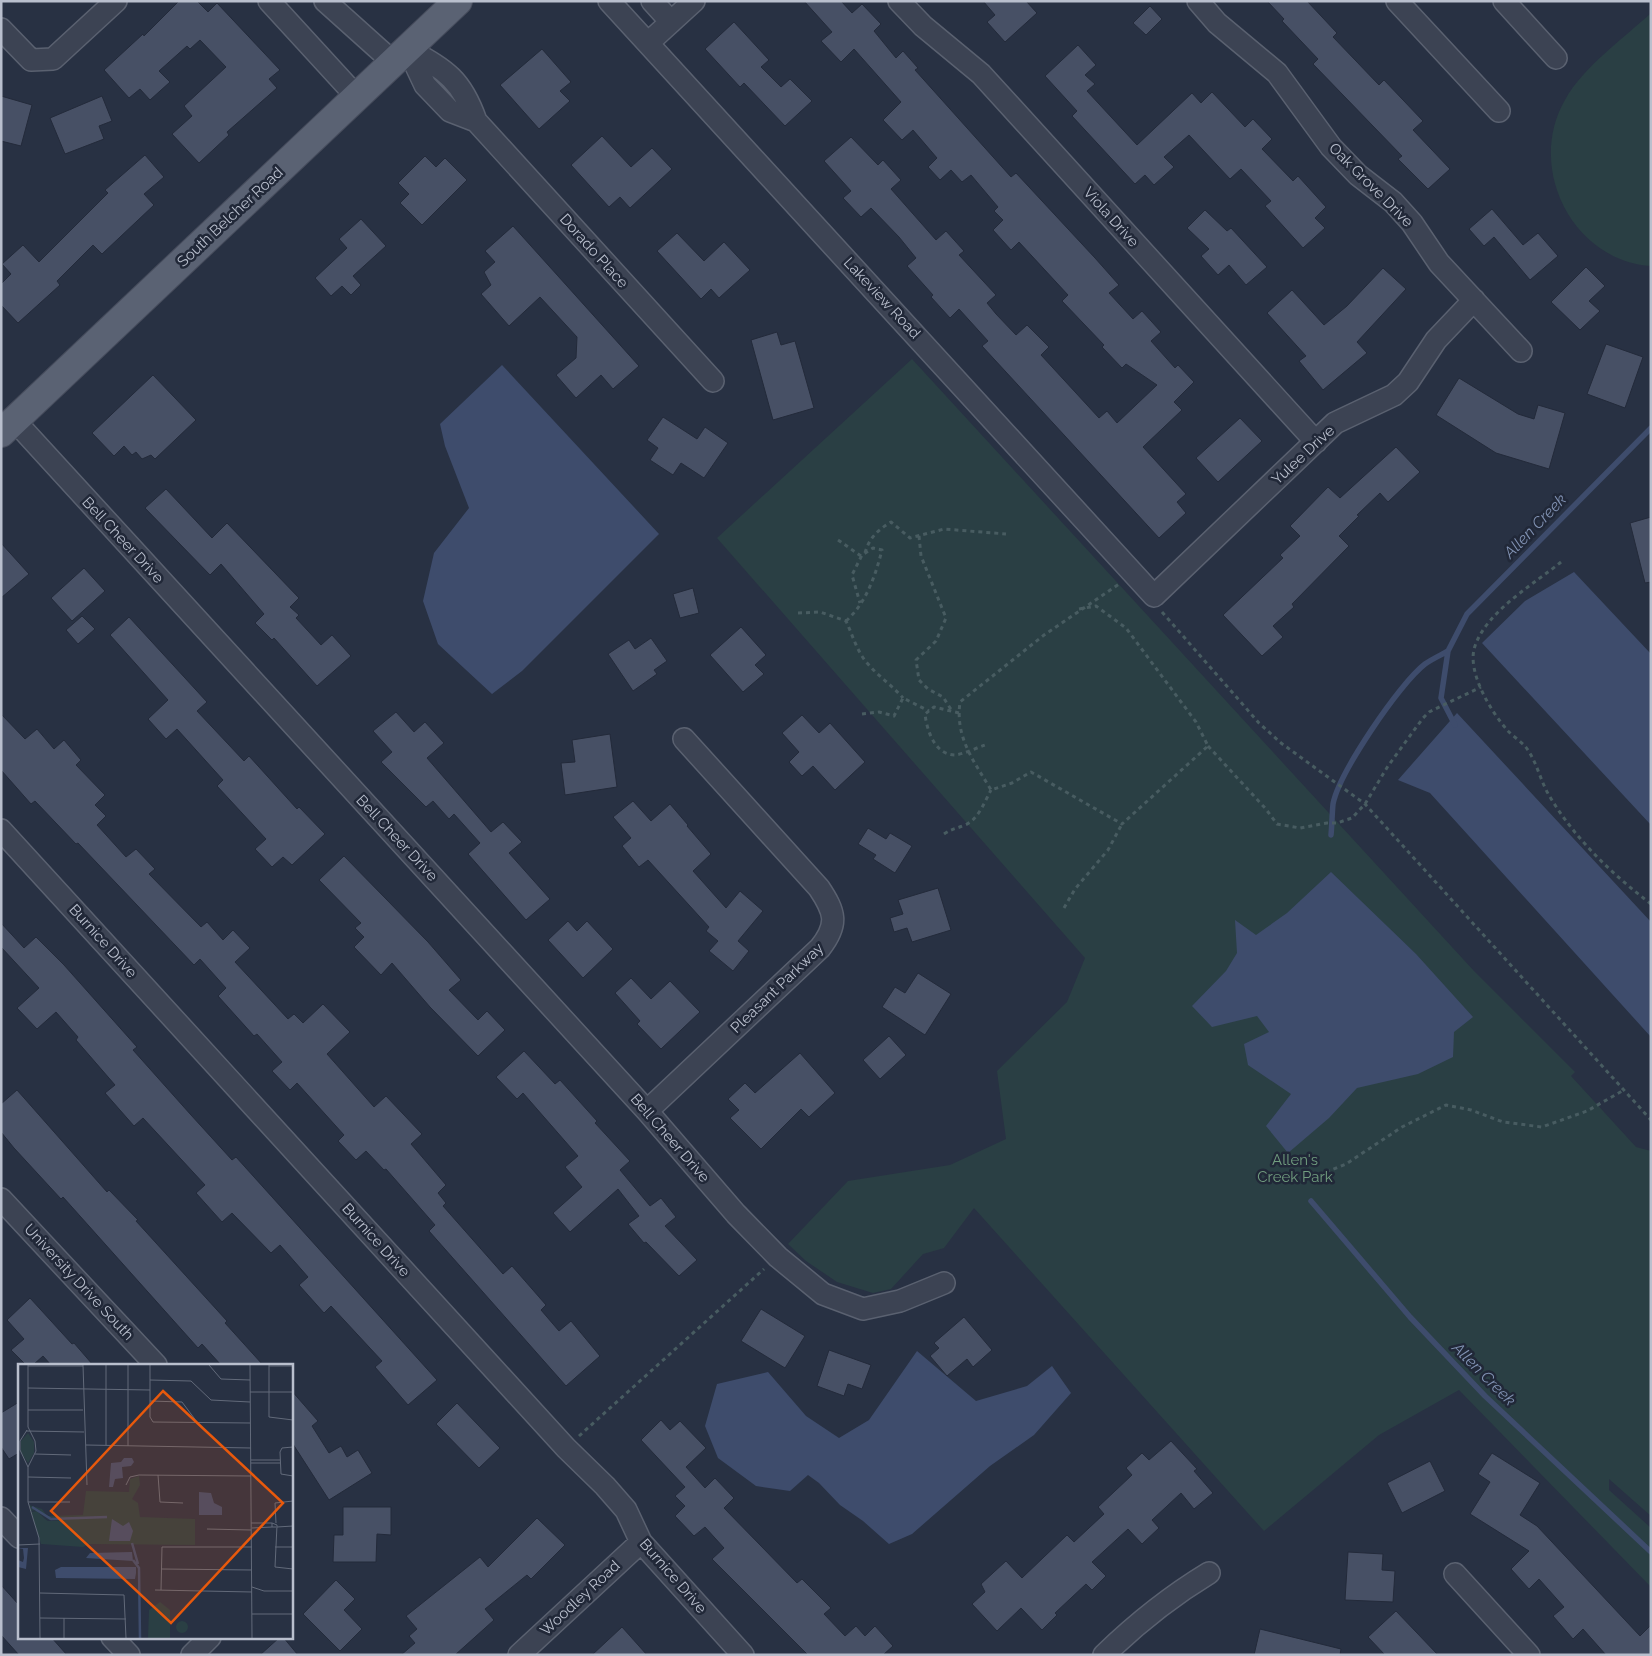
<svg xmlns="http://www.w3.org/2000/svg" width="1652" height="1656" viewBox="0 0 1652 1656" font-family="Raleway,sans-serif">
<rect width="100%" height="100%" fill="#283143"/>
<path fill="#2a3f44" d="M1651,13V266C1572,261 1526,167 1565,100C1583,67 1623,39 1651,13Z
M912,359L1474,971L1575,1072L1571,1076L1636,1147L1651,1151V1516L1609,1479V1490L1651,1528V1587L1459,1390L1379,1435L1264,1531L974,1208L944,1248L923,1254L891,1289L873,1293L837,1282L806,1261L788,1244L848,1181L950,1165L1006,1139L997,1071L1067,1002L1085,958L717,538Z"/>
<path fill="#3e4c6c" d="M502,365L659,534L522,671L492,694L438,644L423,601L434,553L469,508L445,446L440,424Z
M1574,572L1651,654V825L1482,643L1525,601Z
M1457,713L1651,922V1037L1430,793L1398,780Z
M1331,872L1416,954L1473,1017L1454,1032L1453,1057L1418,1074L1357,1088L1329,1118L1288,1153L1266,1126L1291,1094L1248,1065L1244,1044L1269,1032L1257,1016L1212,1027L1192,1006L1226,971L1237,953L1235,920L1256,935L1287,913Z
M917,1351L976,1401L1027,1386L1052,1366L1071,1393L1034,1435L990,1466L912,1534L889,1544L863,1521L840,1505L819,1483L808,1475L790,1491L756,1486L718,1458L705,1426L717,1384L768,1372L806,1416L839,1438L869,1420Z"/>
<g fill="none" stroke-linecap="round" stroke-linejoin="round">
<path stroke="#3e4c6c" stroke-width="5.5" d="M1455,725L1441,698L1448,651L1467,614L1651,428
M1331,835C1332,825 1332,814 1333,804C1339,773 1399,684 1425,664C1432,659 1441,655 1448,651
M1311,1201L1410,1317L1485,1396L1651,1552"/>
</g>
<path fill="#475065" stroke="#232a3a" d="M179,1H197L208,12L217,3L280,70L269,79L277,88L227,132L229,135L199,163L172,134L192,116L184,106L226,67L200,40L190,49L187,46L159,71L170,82L150,100L140,89L129,98L104,70L143,34L144,36Z
M804,1H841L852,13L862,4L881,24L874,31L896,58L903,51L918,68L915,70L1011,177L1016,173L1095,258L1119,285L1109,293L1133,319L1142,311L1161,332L1151,341L1175,368L1178,365L1194,382L1174,402L1182,410L1143,447L1186,494L1177,502L1186,513L1159,538L982,346L988,341L959,309L950,318L931,297L933,295L907,266L916,258L899,237L871,208L861,217L843,198L851,191L824,161L851,137L878,165L883,160L901,180L891,189L936,240L946,231L964,251L959,255L996,295L987,303L996,314L1016,335L1027,325L1049,347L1041,355L1099,418L1107,411L1117,423L1157,385L1126,364L1122,368L1102,347L1104,345L1062,301L1068,295L1019,242L1011,250L993,230L1003,220L994,211L998,207L971,175L962,182L951,170L940,180L928,167L937,158L913,130L902,140L883,120L901,102L854,49L841,62L821,41L832,32Z
M983,1H1026L1037,13L1005,42L987,22L995,15Z
M1267,1H1307L1337,33L1333,37L1379,85L1384,80L1423,121L1413,130L1450,169L1428,189L1398,159L1402,156L1313,64L1318,59L1282,21L1284,19Z
M1150,6L1162,19L1146,35L1133,23Z
M734,22L769,60L761,67L781,87L790,79L812,101L785,126L744,83L740,87L705,49Z
M1078,45L1096,65L1085,75L1095,84L1087,91L1137,145L1192,93L1201,103L1212,92L1245,127L1253,119L1272,139L1262,149L1293,181L1298,176L1326,207L1315,218L1325,228L1303,248L1265,206L1271,201L1241,169L1230,179L1189,135L1164,157L1174,167L1154,185L1145,175L1135,184L1072,116L1077,111L1045,76Z
M542,49L571,82L560,91L570,101L539,129L500,85Z
M1,96L32,105L21,146L1,141Z
M102,96L112,121L99,126L104,139L65,154L50,118Z
M602,136L631,167L652,148L672,169L630,208L620,197L609,207L571,165Z
M145,155L164,177L144,194L154,205L102,254L93,245L57,281L60,285L18,323L1,305V284L11,274L2,264L23,245L39,262L108,193L105,190Z
M425,156L436,167L445,158L467,180L422,225L400,203L409,194L398,183Z
M1492,209L1523,245L1538,233L1558,256L1530,280L1494,237L1484,246L1469,229Z
M1205,210L1227,231L1231,228L1267,267L1246,285L1229,265L1218,275L1201,256L1209,249L1187,228Z
M361,219L386,246L353,276L361,285L351,295L342,286L331,296L315,278L347,248L339,239Z
M513,226L639,366L613,389L601,375L576,398L556,375L576,358L577,337L540,297L509,326L481,294L491,285L484,272L495,262L485,251Z
M677,233L704,261L724,242L750,270L719,298L711,289L701,299L657,251Z
M1586,267L1605,286L1589,301L1600,311L1580,330L1551,302Z
M1383,268L1406,289L1357,342L1367,353L1323,390L1299,361L1306,356L1267,313L1292,290L1324,325L1347,306Z
M777,332L781,345L795,341L814,408L773,420L751,340Z
M1606,344L1643,357L1625,408L1587,394Z
M153,375L196,420L155,459L151,455L142,459L136,452L132,455L124,446L114,456L92,433Z
M1459,378L1518,414L1534,419L1538,405L1565,413L1549,469L1496,453L1436,415Z
M663,417L697,439L705,427L728,443L704,478L681,463L673,475L650,460L658,448L647,440Z
M1240,418L1262,441L1218,482L1196,458Z
M1396,447L1420,472L1388,502L1380,493L1357,515L1359,516L1339,536L1349,546L1292,604L1294,607L1273,626L1283,637L1262,656L1223,615L1283,558L1280,555L1300,536L1290,526L1328,487L1340,498Z
M166,489L212,538L227,523L299,598L290,607L299,615L296,618L321,645L332,635L351,656L317,686L274,638L272,640L255,623L264,614L221,564L210,575L145,508Z
M1651,517V582L1645,583L1630,523Z
M1,543L29,574L1,598Z
M84,568L105,591L72,621L51,598Z
M693,588L699,613L680,618L673,594Z
M82,616L95,629L78,644L66,630Z
M129,617L207,702L197,711L244,761L249,756L297,809L299,807L325,834L292,865L283,857L272,867L255,849L266,839L217,786L223,780L177,729L166,739L148,719L168,700L110,635Z
M741,627L766,655L755,665L764,674L743,692L710,655Z
M651,638L667,661L654,670L657,674L633,691L608,654L629,640L635,649Z
M396,712L414,732L425,722L444,743L427,758L491,832L503,822L522,842L509,853L550,899L526,920L468,854L480,843L454,814L449,819L433,801L426,807L381,762L392,752L373,731Z
M1,714L25,739L37,729L54,749L64,740L81,760L76,765L105,795L95,805L106,816L97,825L126,857L136,849L155,869L149,874L201,927L207,922L223,940L233,930L250,948L235,962L288,1019L294,1014L303,1023L323,1004L350,1032L327,1054L374,1107L386,1096L422,1134L411,1144L446,1185L438,1193L446,1203L443,1206L503,1274L512,1266L546,1305L541,1310L559,1331L571,1321L600,1356L566,1386L429,1231L435,1225L386,1169L384,1170L366,1151L356,1160L338,1141L344,1135L297,1083L290,1090L272,1071L282,1062L257,1034L254,1036L218,996L226,988L200,959L194,965L78,843L76,844L35,801L31,804L1,770Z
M802,715L819,733L830,723L865,762L835,790L813,766L802,776L789,762L799,752L782,733Z
M610,734L617,787L565,795L561,763L575,762L572,740Z
M633,801L651,821L670,804L688,825L687,826L711,854L693,871L726,908L740,891L763,911L738,941L749,951L733,971L709,951L718,941L706,931L709,927L648,860L639,867L622,846L631,838L613,817Z
M868,828L886,839L890,833L912,846L895,873L873,859L876,855L858,844Z
M344,856L428,942L461,980L449,990L478,1020L487,1011L505,1030L478,1056L430,1007L392,963L381,975L354,947L364,937L355,928L361,923L319,880Z
M938,888L951,930L912,942L907,928L894,932L890,918L903,914L898,900Z
M568,921L577,931L587,921L613,949L583,978L548,940Z
M1,923L24,948L36,937L64,965L137,1047L133,1050L191,1115L232,1160L236,1157L437,1380L408,1405L375,1367L382,1361L331,1306L324,1313L299,1285L308,1277L280,1245L271,1253L232,1213L222,1222L196,1193L205,1185L143,1118L134,1126L105,1093L115,1085L76,1040L78,1037L56,1012L37,1029L17,1008L39,988L1,947Z
M918,973L951,994L925,1035L882,1007L895,987L905,993Z
M631,978L651,999L670,981L700,1012L661,1049L637,1024L640,1021L615,993Z
M889,1036L906,1055L880,1079L863,1060Z
M524,1051L555,1084L560,1080L597,1121L595,1123L630,1161L620,1170L650,1206L661,1198L676,1217L665,1226L697,1260L679,1276L646,1242L644,1243L628,1224L639,1216L618,1189L570,1232L553,1213L582,1187L565,1167L578,1156L523,1093L517,1099L496,1077Z
M800,1053L835,1093L809,1117L801,1109L761,1149L730,1118L739,1110L728,1099L745,1083L755,1093Z
M17,1090L107,1192L109,1190L138,1220L136,1221L227,1321L225,1323L263,1365H221L202,1344L198,1348L63,1197L61,1199L14,1148L1,1132V1104Z
M30,1298L72,1344L74,1343L93,1365H51L43,1356L33,1365H26L11,1350L24,1339L7,1320Z
M761,1309L805,1336L785,1368L741,1341Z
M964,1317L992,1350L973,1367L967,1359L947,1376L930,1356L939,1348L934,1343Z
M829,1350L871,1365L862,1389L848,1384L844,1396L817,1386Z
M291,1390L318,1421L312,1426L329,1453L341,1446L347,1457L358,1450L372,1473L329,1500L291,1441Z
M19,1402V1453L9,1459L1,1447V1413Z
M457,1403L500,1448L479,1468L436,1424Z
M661,1420L670,1430L680,1421L706,1448L686,1467L705,1488L715,1478L734,1498L724,1508L797,1583L802,1579L831,1608L824,1614L845,1636L856,1626L865,1636L875,1626L893,1646L883,1655H808L712,1559L724,1548L705,1527L694,1536L675,1516L685,1506L675,1496L685,1487L641,1440Z
M1171,1441L1197,1469L1194,1471L1213,1493L1194,1509L1181,1493L1152,1520L1159,1528L1142,1544L1128,1529L1092,1562L1106,1576L1092,1590L1086,1584L1055,1613L1057,1615L1042,1630L1021,1608L997,1631L972,1604L985,1592L981,1584L1006,1561L1022,1578L1067,1535L1074,1542L1104,1514L1098,1507L1132,1475L1126,1468L1142,1453L1149,1460Z
M1492,1453L1540,1483L1520,1515L1537,1526L1640,1636L1651,1625V1655H1606L1583,1629L1573,1639L1553,1616L1564,1607L1539,1579L1529,1589L1511,1569L1529,1551L1470,1514L1490,1482L1478,1474Z
M1430,1461L1445,1491L1402,1513L1387,1483Z
M343,1507H391V1535L377,1534L376,1562H333L334,1535H343Z
M537,1518L565,1545L531,1579L527,1575L485,1609L494,1620L455,1655H401L415,1643L409,1636L417,1629L406,1616L480,1557L488,1567Z
M1348,1552L1383,1554L1382,1570L1395,1571L1393,1602L1345,1600Z
M336,1580L355,1599L344,1610L362,1629L340,1651L303,1614Z
M1,1585L19,1605V1637H51L67,1655H19L1,1635Z
M1396,1611L1438,1655H1385L1368,1637Z
M622,1627L647,1655H592Z
M1260,1629L1341,1649L1340,1655H1254Z
M280,1637H283L298,1655H260Z"/>
<g fill="none" stroke-linecap="round" stroke-linejoin="round">
<g stroke="#5a6170" stroke-width="24">
<path id="minor" d="M269,1L357,97
M325,1L393,62
M609,1L1154,596L1335,423L1394,395L1408,382L1436,340L1474,300
M652,1L671,22
M899,1L923,26L981,74L1316,442
M1198,1L1217,23L1277,73L1331,147L1358,175L1393,202L1412,223L1439,263L1521,351
M1397,1L1499,111
M1504,1L1556,58
M1,29L31,60L53,59L116,1
M648,43L694,1
M408,49C445,70 461,78 476,121L713,381
M408,49L425,85L450,111L476,121
M15,421L647,1111L736,1214L778,1257L823,1294L863,1309L900,1301L944,1283
M1,830L566,1448L605,1486L626,1510L641,1542L743,1655
M647,1111L820,948C839,924 835,912 819,888L684,739
M1,1199L156,1365
M1,1518L19,1537
M1455,1574L1529,1655
M112,1637L129,1655
M192,1655L210,1637
M519,1655L641,1542
M1104,1655C1136,1624 1171,1596 1209,1573"/>
</g>
<g stroke="#464c5c" stroke-width="30">
<path id="major" d="M1,433L458,1"/>
</g>
<path stroke="#485c61" stroke-width="3" stroke-dasharray="4 4" stroke-linecap="butt" d="M919,536L921,556L946,618L936,641L916,660L919,680L928,689L943,697L952,711
M838,540L861,556
M865,553C869,538 878,530 891,522L910,538L944,529L1006,534
M1561,562C1534,584 1487,611 1475,646C1466,671 1491,712 1508,731C1513,736 1520,741 1525,746C1537,761 1540,781 1550,797C1576,840 1612,874 1651,904
M1079,609L1096,606L1126,628L1196,722L1208,746L1122,824L1031,772L1012,783L991,790C974,761 955,738 960,702L1044,635L1119,584
M1162,612L1259,723L1281,743L1365,804L1651,1120
M798,613L820,612L846,621C853,636 857,652 868,664C879,677 892,685 903,698
M846,621C866,603 875,577 882,550L873,548L862,555L852,575L860,603
M959,713L934,707L925,714C927,731 935,755 955,755C964,754 976,748 985,745
M862,714L879,712L894,716L903,698L929,711
M1208,746L1265,808L1277,824L1300,828L1327,823H1337L1352,818L1365,804L1388,766L1423,718L1429,712L1481,687
M944,834C953,828 956,829 965,825C978,820 985,801 991,790
M1064,908L1075,889L1108,850L1122,824
M1326,1172L1346,1164L1402,1127L1446,1105L1471,1110L1503,1122L1542,1127L1587,1111L1624,1090
M579,1436L764,1269"/>
<use href="#minor" stroke="#3c4353" stroke-width="21"/>
<use href="#major" stroke="#5a6273" stroke-width="28"/>
</g>
<g text-anchor="middle" dominant-baseline="central" stroke-width="5" stroke-linejoin="round" paint-order="stroke">
<g font-size="15" fill="#b9bfcd" stroke="#212838">
<text transform="translate(1371 185) rotate(45)">Oak Grove Drive</text>
<text transform="translate(230 217) rotate(-43)">South Belcher Road</text>
<text transform="translate(1111 217) rotate(48)">Viola Drive</text>
<text transform="translate(594 251) rotate(48)">Dorado Place</text>
<text transform="translate(882 298) rotate(47)">Lakeview Road</text>
<text transform="translate(1303 455) rotate(-43)">Yulee Drive</text>
<text transform="translate(123 540) rotate(47)">Bell Cheer Drive</text>
<text transform="translate(397 838) rotate(47)">Bell Cheer Drive</text>
<text transform="translate(103 941) rotate(48)">Burnice Drive</text>
<text transform="translate(777 988) rotate(-44)">Pleasant Parkway</text>
<text transform="translate(670 1138) rotate(49)">Bell Cheer Drive</text>
<text transform="translate(376 1240) rotate(48)">Burnice Drive</text>
<text transform="translate(79 1282) rotate(47)">University Drive South</text>
<text transform="translate(673 1576) rotate(49)">Burnice Drive</text>
<text transform="translate(580 1598) rotate(-43)">Woodley Road</text>
</g>
<g font-size="15" fill="#719d7f" stroke="#212838">
<text x="1295" y="1160">Allen's<tspan x="1295" dy="17">Creek Park</tspan></text>
</g>
<g font-size="16" font-style="italic" fill="#8192b3" stroke="#212838">
<text transform="translate(1535 526) rotate(-46)">Allen Creek</text>
<text transform="translate(1484 1374) rotate(45)">Allen Creek</text>
</g>
</g>
<g transform="translate(18 1364)">
<rect width="275" height="275" fill="#283143"/>
<path d="M10,69L16,78V89L10,99L3,89V77ZM121,112L122,121L114,135L120,139L122,153L177,155V181L71,180L65,183L23,180L13,148L19,147L27,155L30,157L48,156H31L19,146L13,147L11,141L24,145L29,152L65,151L68,127L111,128L112,115ZM142,238L152,246V274H130L131,246ZM158 263a6 6 0 1 1 12 0a6 6 0 1 1-12 0Z" fill="#2a3f44"/>
<path d="M106,94H114L116,98L113,102L104,103L105,114L97,115L95,123H91L93,99L103,98ZM181,128L193,129L196,139L204,143V151H181ZM94,155L105,162L111,158L115,167L112,177H91ZM0,184H10L8,205L0,203V196L5,198L6,194L5,185ZM114,188L115,197L68,194L72,189ZM43,203H118V209L117,215L38,214L37,206Z" fill="#3e4c6c"/>
<path fill="none" stroke="#3e4c6c" stroke-width="2.5" d="M14,143L33,155L89,153M114,179L120,200M115,196L121,204L122,274"/>
<path fill="none" stroke="#626a7a" stroke-width="1" d="M10,1V63L17,77L18,87L10,103V138L21,174L22,274M65,1L69,121M88,1V81M132,1V53L135,58L232,59M191,1L203,15L232,16M232,1L234,274M251,1V53L275,56M10,2H65M251,2H275M132,16L173,17L193,36L232,38M10,24L132,26M232,28H275M132,37L164,38L179,58M10,46H65M9,66L2,77V86L10,103M8,67L66,68M68,81L233,84M110,82V1M275,83L264,84L262,88L263,110L275,112M17,90L53,91M233,96H262M233,99H262M140,111L142,138L165,139M10,113L53,114M108,121L112,113L121,111L233,112M10,138H52M233,159H254M258,159L257,139L275,137M258,163H254V159L259,161L257,203L275,205M259,163L275,162M234,164L254,163M189,165L233,166M0,181L22,180M257,183H275M144,205L234,206M234,223L246,227H275M137,226L234,228M143,226L144,183H234M22,229L106,231L108,274M234,250H275M22,254L108,255M46,254V274"/>
<path fill="#e8590c" fill-opacity="0.15" stroke="#e8590c" stroke-width="2.5" d="M145,27L265,139L153,259L33,147Z"/>
<rect width="275" height="275" fill="none" stroke="#b9bfcd" stroke-width="2.5"/>
</g>
<rect width="1652" height="1656" fill="none" stroke="#b9bfcd" stroke-width="5"/>
</svg>
